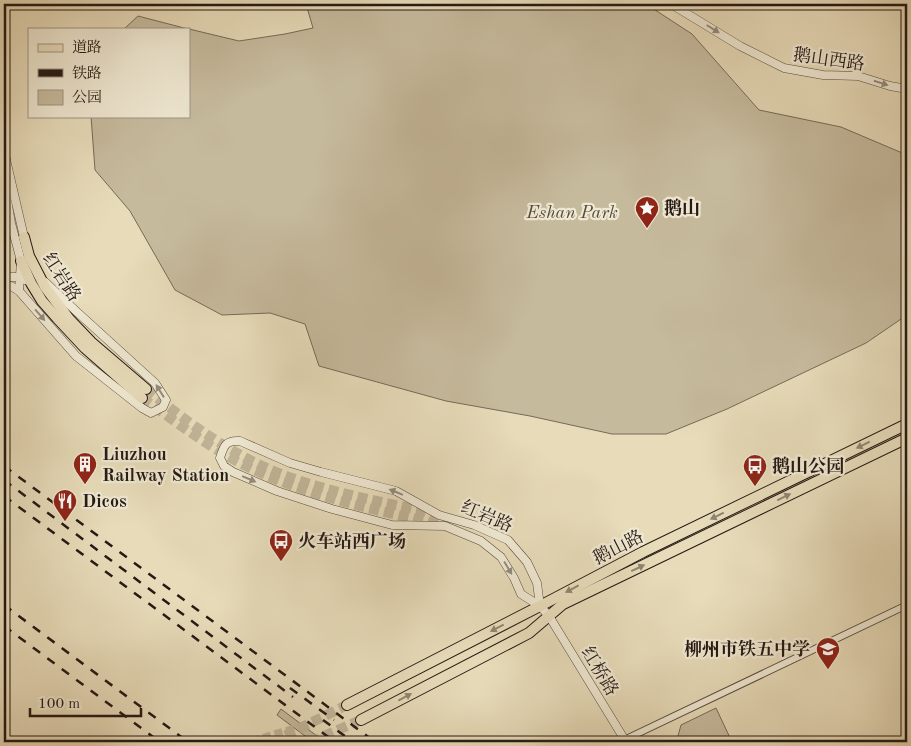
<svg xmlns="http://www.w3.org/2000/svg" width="911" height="746" viewBox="0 0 911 746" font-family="'Old Standard TT','Noto Serif SC',serif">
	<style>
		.green { fill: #c6ba9d; stroke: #766a58 }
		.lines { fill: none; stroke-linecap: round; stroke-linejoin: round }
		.tertiary-tunnel { stroke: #c0b498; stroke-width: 8; stroke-dasharray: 8 4; stroke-linecap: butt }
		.primary-tunnel { stroke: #c0b498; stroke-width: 10; stroke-dasharray: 10 5; stroke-linecap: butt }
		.minor-casing { stroke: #564a3d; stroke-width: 8 }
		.tertiary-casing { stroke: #564a3d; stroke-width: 9 }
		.primary-casing { stroke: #251914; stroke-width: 12 }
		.minor { stroke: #efe8d2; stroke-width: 6 }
		.tertiary { stroke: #efe8d2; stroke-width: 8 }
		.primary { stroke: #e7dbb9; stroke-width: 10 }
		.rail { stroke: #251914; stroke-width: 2.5; stroke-dasharray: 9 9; stroke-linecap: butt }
		.oneway { fill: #948b7c }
		.oneway2 { fill: #90846f }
		.labels { text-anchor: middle; stroke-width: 4.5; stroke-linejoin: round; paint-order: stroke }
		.street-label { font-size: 18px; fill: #251914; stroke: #efe8d2 }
		.poi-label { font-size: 18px; font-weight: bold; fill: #251914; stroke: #efe8d2; text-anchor: start }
		.park-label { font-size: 18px; font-style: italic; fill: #55493d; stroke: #efe8d2 }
	</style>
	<rect width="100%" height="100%" fill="#e7dbb9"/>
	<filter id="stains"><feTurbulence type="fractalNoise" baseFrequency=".004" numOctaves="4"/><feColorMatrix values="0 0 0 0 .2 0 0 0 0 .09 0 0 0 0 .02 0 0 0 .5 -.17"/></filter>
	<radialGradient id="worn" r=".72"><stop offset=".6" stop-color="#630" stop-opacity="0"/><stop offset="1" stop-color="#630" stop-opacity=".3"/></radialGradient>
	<g class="green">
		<polygon points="306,4 646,4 692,34 759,110 841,127 907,155 907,315 866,343 727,409 666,434 612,434 530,416 446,401 319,366 305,324 270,313 222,315 175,290 130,211 95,170 91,116 189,116 189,29 239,41 285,34 313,28"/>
		<polygon points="138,16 188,29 124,29"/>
		<polygon points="716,708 732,742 679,742 678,736 681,725"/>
		<polygon points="281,709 325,742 313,742 277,715"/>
	</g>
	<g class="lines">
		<g class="tertiary-tunnel">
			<polyline points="252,742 259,739 307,725"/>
			<polyline points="313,742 319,739"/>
		</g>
		<g class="primary-tunnel">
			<path d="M 146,389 C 187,422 232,455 281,474 C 331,493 384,502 436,514"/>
			<path d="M 142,398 C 175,421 208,447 244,465 C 306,496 375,510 442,525"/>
			<polyline points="272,742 347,705"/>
			<polyline points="310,742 361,720"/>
		</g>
		<g class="minor-casing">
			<polyline id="minor" points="624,740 907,605"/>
		</g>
		<g class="tertiary-casing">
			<g id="tertiary">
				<polyline points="671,4 740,46 784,68 823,75 858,76 890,86 907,89"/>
				<polyline points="4,151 24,237"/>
				<polyline points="4,182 11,223 21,261 19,291"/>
				<polyline points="5,277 18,277 25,280"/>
				<polyline points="4,288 11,286 19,291 76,356 142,408 151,413 163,407 166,400 155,383 77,312 45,282"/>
				<path d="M 540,606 L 537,583 L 527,562 L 508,540 L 474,525 L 439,515 L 396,491 L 321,472 L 290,463 L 240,441 C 226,440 224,445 220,458 L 224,466 L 233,472 L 277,491 L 332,509 L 392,525 L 445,526 L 481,541 L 501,557 L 514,578 L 521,594 L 540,606 L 549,616 L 626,742"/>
			</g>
		</g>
		<g class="primary-casing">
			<g id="primary">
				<polyline points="24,237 29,256 45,287 69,319 91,342 146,389"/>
				<polyline points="21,261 31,283 42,301 57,318 85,348 142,398"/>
				<polyline points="347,705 540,606 643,552 907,424"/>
				<polyline points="361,720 529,633 563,604 907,438"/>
			</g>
		</g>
		<use href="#minor" class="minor"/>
		<use href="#tertiary" class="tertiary"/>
		<use href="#primary" class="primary"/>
		<g class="rail">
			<polyline points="4,466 375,742"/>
			<polyline points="4,480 293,697"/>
			<polyline points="4,496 335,742"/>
			<polyline points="4,605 188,742"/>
			<polyline points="4,626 160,742"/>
			<polyline points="290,688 334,720"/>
			<polyline points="323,720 353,742"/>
		</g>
	</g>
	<defs><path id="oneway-solid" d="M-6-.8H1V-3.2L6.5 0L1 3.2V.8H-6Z" transform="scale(1.25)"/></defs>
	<g class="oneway">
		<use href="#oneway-solid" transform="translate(713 29) rotate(32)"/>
		<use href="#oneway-solid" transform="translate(881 83) rotate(18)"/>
		<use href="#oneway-solid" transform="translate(40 315) rotate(49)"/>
		<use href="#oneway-solid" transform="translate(160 391) rotate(-122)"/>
		<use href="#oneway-solid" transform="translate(249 479) rotate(23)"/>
		<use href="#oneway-solid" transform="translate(396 492) rotate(-158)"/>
		<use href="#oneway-solid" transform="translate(508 568) rotate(59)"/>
	</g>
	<g class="oneway2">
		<use href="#oneway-solid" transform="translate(863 445) rotate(154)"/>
		<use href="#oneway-solid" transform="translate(784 497) rotate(-26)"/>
		<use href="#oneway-solid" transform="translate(717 516) rotate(154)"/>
		<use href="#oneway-solid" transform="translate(638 568) rotate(-25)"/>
		<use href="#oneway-solid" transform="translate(572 589) rotate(152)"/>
		<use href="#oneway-solid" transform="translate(497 628) rotate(153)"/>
		<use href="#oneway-solid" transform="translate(405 697) rotate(-28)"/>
	</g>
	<defs>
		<g id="sight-pin" transform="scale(1.25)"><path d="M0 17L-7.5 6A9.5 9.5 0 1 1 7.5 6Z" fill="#8f2418" stroke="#efe8d2"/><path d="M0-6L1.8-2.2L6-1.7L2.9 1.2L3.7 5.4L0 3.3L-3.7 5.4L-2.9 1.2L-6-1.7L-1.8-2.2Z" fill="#fff"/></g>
		<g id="building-pin" transform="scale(1.25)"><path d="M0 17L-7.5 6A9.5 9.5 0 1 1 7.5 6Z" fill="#8f2418" stroke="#efe8d2"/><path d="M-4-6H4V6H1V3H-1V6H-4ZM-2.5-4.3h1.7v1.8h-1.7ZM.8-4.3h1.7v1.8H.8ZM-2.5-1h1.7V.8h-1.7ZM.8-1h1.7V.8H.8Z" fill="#fff"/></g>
		<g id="bus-pin" transform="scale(1.25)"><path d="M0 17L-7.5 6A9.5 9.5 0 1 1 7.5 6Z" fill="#8f2418" stroke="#efe8d2"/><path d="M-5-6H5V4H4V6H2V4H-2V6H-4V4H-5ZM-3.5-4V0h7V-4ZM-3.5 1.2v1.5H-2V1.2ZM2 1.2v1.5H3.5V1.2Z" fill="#fff"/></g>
		<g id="restaurant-pin" transform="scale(1.25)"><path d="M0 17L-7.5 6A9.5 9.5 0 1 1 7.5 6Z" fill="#8f2418" stroke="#efe8d2"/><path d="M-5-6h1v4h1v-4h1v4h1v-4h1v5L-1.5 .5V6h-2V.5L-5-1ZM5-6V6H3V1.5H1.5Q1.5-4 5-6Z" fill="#fff"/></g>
		<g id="school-pin" transform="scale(1.25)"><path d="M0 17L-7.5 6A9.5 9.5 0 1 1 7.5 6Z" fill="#8f2418" stroke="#efe8d2"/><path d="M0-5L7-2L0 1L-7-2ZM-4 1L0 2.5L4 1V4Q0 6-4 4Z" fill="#fff"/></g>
	</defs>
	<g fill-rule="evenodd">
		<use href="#sight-pin" x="647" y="208"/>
		<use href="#building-pin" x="85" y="464"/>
		<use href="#bus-pin" x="755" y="466"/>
		<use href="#restaurant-pin" x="65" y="501"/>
		<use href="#bus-pin" x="281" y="541"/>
		<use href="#school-pin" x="828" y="649"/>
	</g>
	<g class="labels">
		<g class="street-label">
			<text transform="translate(829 59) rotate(8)" y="6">鹅山西路</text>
			<text transform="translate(62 277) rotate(57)" y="6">红岩路</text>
			<text transform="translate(487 516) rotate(23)" y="6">红岩路</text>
			<text transform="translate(618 547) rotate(-27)" y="6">鹅山路</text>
			<text transform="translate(600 671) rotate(59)" y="6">红桥路</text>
		</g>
		<g class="poi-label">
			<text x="664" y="214">鹅山</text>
			<text x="102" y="460">Liuzhou<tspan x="102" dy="21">Railway Station</tspan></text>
			<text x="772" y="472">鹅山公园</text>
			<text x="82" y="507">Dicos</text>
			<text x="298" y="547">火车站西广场</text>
			<text x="810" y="655" text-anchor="end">柳州市铁五中学</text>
		</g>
		<g class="park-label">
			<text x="572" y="218">Eshan Park</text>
		</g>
	</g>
	<rect width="911" height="746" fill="none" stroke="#e7dbb9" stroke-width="20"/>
	<rect x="5" y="5" width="901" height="736" fill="none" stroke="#251914" stroke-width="2.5"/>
	<rect x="10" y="10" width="891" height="726" fill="none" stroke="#251914"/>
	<rect x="28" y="28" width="162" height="90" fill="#efe8d2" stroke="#9e9586"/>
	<rect x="38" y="44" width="25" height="8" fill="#e7dbb9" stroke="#9e9586"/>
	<text x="72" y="52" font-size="15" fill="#251914">道路</text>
	<rect x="38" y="69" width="25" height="8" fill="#251914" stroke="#9e9586"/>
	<text x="72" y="78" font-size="15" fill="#251914">铁路</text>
	<rect x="38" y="90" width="25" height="15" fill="#c6ba9d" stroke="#9e9586"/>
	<text x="72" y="102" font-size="15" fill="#251914">公园</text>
	<path d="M30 708v8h111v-8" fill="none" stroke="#251914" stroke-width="2.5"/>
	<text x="38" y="708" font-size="15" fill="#251914" stroke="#efe8d2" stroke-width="4" paint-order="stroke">100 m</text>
	<rect width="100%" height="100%" filter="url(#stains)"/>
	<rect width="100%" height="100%" fill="url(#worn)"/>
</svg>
